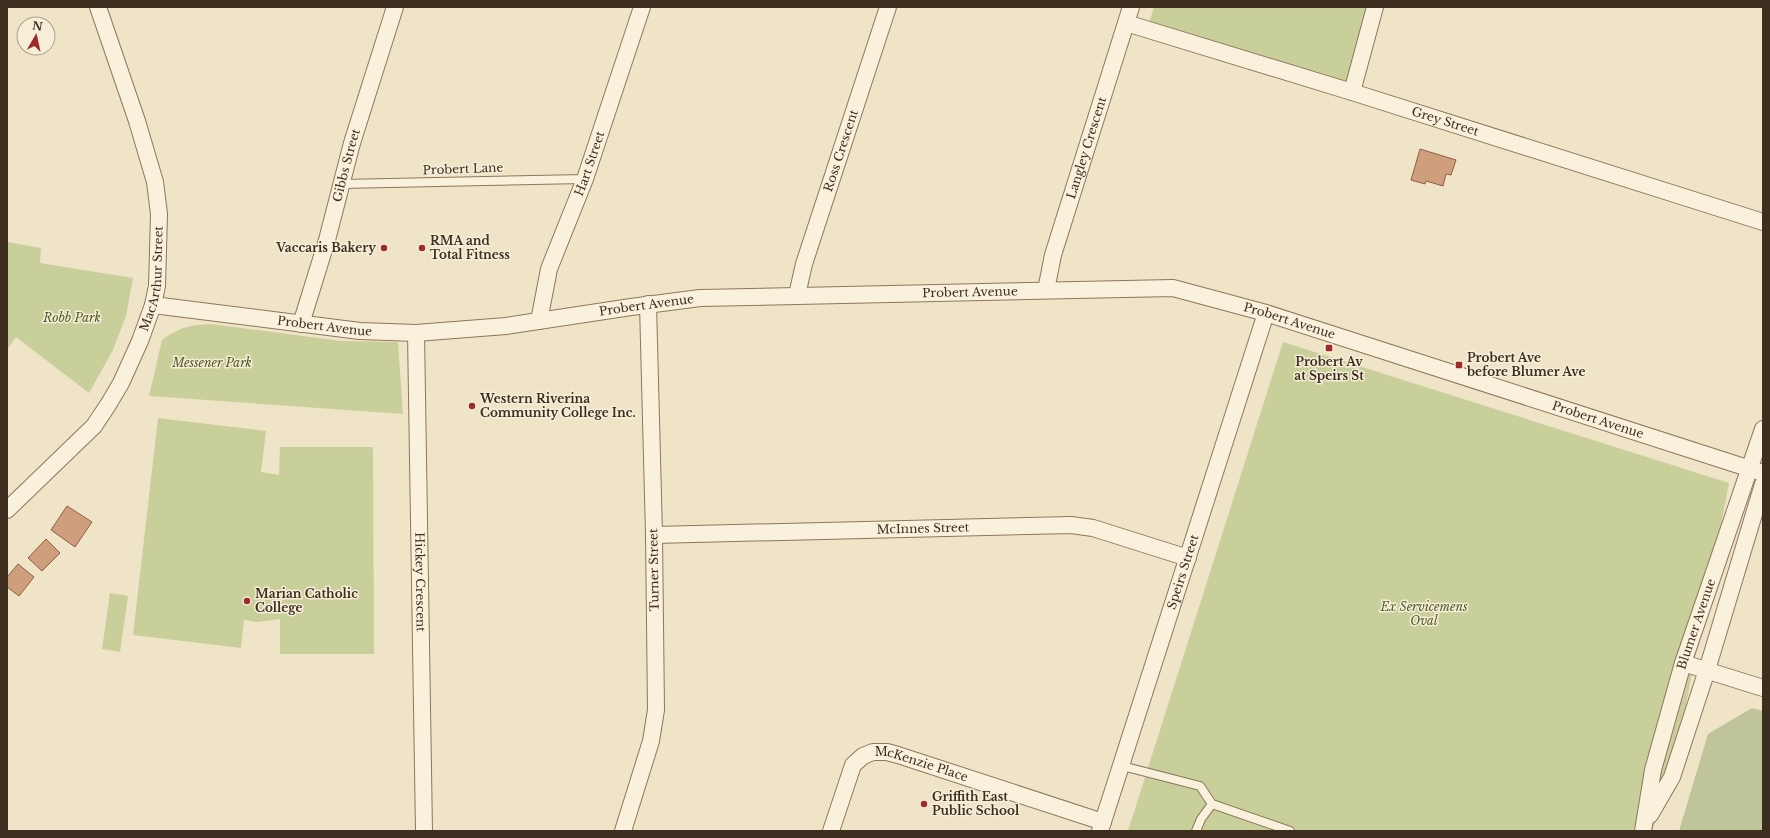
<svg xmlns="http://www.w3.org/2000/svg" width="1770" height="838" viewBox="0 0 1770 838" font-family="'Libre Baskerville',serif">
	<style>
		.green { fill: #c9cf9b }
		.cemetery { fill: #bfc49a }
		.building { fill: #cf9f7d; stroke: #8d5f41 }
		.lines { fill: none; stroke-linecap: round; stroke-linejoin: round }
		.service-casing { stroke: #8d765c; stroke-width: 10 }
		.minor-casing { stroke: #8d765c; stroke-width: 18 }
		.service { stroke: #faf1dc; stroke-width: 8 }
		.minor { stroke: #faf1dc; stroke-width: 16 }
		.poi-dot { fill: #9e2a2b; stroke: #f7eed8; stroke-width: 1.5 }
		.labels { text-anchor: middle; stroke-width: 3; stroke-linejoin: round; paint-order: stroke }
		.street-label { font-size: 12px; fill: #3d2e20; stroke: #f7eed8 }
		.poi-label { font-size: 12px; font-weight: bold; fill: #3d2e20; stroke: #f7eed8; text-anchor: start }
		.park-label { font-size: 12px; font-style: italic; fill: #4d5a26; stroke: #f7eed8 }
	</style>
	<rect width="100%" height="100%" fill="#f0e4c8"/>
	<g class="green">
		<polygon points="1154,7 1384,7 1357,94 1148,26"/>
		<polygon points="7,242 41,248 40,263 133,278 126,316 113,350 89,393 16,337 7,350"/>
		<path d="M 211,324 L 341,341 L 398,342 L 403,414 L 149,396 L 162,340 C 180,327 190,325 211,324 Z"/>
		<polygon points="1283,342 1729,483 1672,777 1652,831 1128,831"/>
		<polygon points="158,418 266,431 261,472 279,475 280,447 373,447 374,654 280,654 280,619 258,622 244,620 241,648 133,635"/>
		<polygon points="110,593 128,596 120,652 102,649"/>
	</g>
	<polygon class="cemetery" points="1752,708 1763,711 1763,831 1679,831 1708,734"/>
	<g class="building">
		<polygon points="1420,149 1456,160 1451,175 1446,174 1443,186 1426,181 1425,184 1411,180"/>
		<polygon points="67,506 92,522 75,547 51,530"/>
		<polygon points="46,539 60,553 42,571 28,558"/>
		<polygon points="18,564 34,577 19,596 7,587 7,577"/>
	</g>
	<g class="lines">
		<g class="service-casing">
			<g id="service">
				<polyline points="341,184 585,179"/>
				<polyline points="1122,766 1200,786 1212,804 1290,831"/>
				<polyline points="1196,831 1201,819 1212,804"/>
			</g>
		</g>
		<g class="minor-casing">
			<g id="minor">
				<path id="s1" d="M 1126,23 L 1352,92 L 1763,222"/>
				<polyline points="1352,92 1375,7"/>
				<path id="s2" d="M 1046,290 L 1053,255 L 1131,7"/>
				<path id="s3" d="M 797,295 L 804,264 L 888,7"/>
				<path id="s4" d="M 153,305 L 360,331 L 416,333 L 506,326 L 631,307 L 700,298 L 1173,288 L 1266,313 L 1763,473"/>
				<path id="s5" d="M 539,321 L 549,269 L 585,179 L 642,7"/>
				<path id="s6" d="M 301,324 L 327,240 L 352,143 L 395,7"/>
				<path id="s7" d="M 416,333 L 424,831"/>
				<path id="s8" d="M 7,510 L 94,426 L 108,405 L 121,383 L 140,341 L 153,305 L 157,286 L 159,214 L 155,182 L 137,121 L 98,7"/>
				<path id="s9" d="M 654,535 L 1071,525 L 1093,528 L 1188,558"/>
				<polyline points="1683,663 1763,688"/>
				<polyline points="1650,815 1672,777 1707,670 1763,484"/>
				<polyline points="623,831 651,741 656,710 654,535 648,304"/>
				<path id="s10" d="M 831,831 L 853,765 L 863,756 L 873,752 L 887,752 L 898,755 L 1103,822"/>
				<path id="s11" d="M 1100,831 L 1266,313"/>
				<path id="s12" d="M 1643,831 L 1653,770 L 1683,663 L 1763,429"/>
			</g>
		</g>
		<use href="#service" class="service"/>
		<use href="#minor" class="minor"/>
	</g>
	<g class="poi-dot">
		<circle cx="384" cy="248" r="4"/>
		<circle cx="422" cy="248" r="4"/>
		<rect x="1325" y="344" width="8" height="8" rx="2"/>
		<rect x="1455" y="361" width="8" height="8" rx="2"/>
		<circle cx="472" cy="406" r="4"/>
		<circle cx="247" cy="601" r="4"/>
		<circle cx="924" cy="804" r="4"/>
	</g>
	<g class="labels">
		<g class="street-label">
			<text dy="4" stroke="none"><textPath href="#s1" startOffset="334">Grey Street</textPath></text>
			<text dy="4" stroke="none"><textPath href="#s2" startOffset="148">Langley Crescent</textPath></text>
			<text dy="4" stroke="none"><textPath href="#s3" startOffset="151">Ross Crescent</textPath></text>
			<text dy="4" stroke="none"><textPath href="#s5" startOffset="166">Hart Street</textPath></text>
			<text dy="4" stroke="none"><textPath href="#s6" startOffset="165">Gibbs Street</textPath></text>
			<text transform="translate(463 169) rotate(-2)" y="4">Probert Lane</text>
			<text dy="4" stroke="none"><textPath href="#s8" startOffset="282">MacArthur Street</textPath></text>
			<text dy="4" stroke="none"><textPath href="#s4" startOffset="821">Probert Avenue</textPath></text>
			<text dy="4" stroke="none"><textPath href="#s4" startOffset="497">Probert Avenue</textPath></text>
			<text dy="4" stroke="none"><textPath href="#s4" startOffset="1145">Probert Avenue</textPath></text>
			<text dy="4" stroke="none"><textPath href="#s4" startOffset="173">Probert Avenue</textPath></text>
			<text dy="4" stroke="none"><textPath href="#s4" startOffset="1469">Probert Avenue</textPath></text>
			<text dy="4" stroke="none"><textPath href="#s9" startOffset="269">McInnes Street</textPath></text>
			<text transform="translate(654 570) rotate(-91)" y="4">Turner Street</text>
			<text dy="4" stroke="none"><textPath href="#s11" startOffset="272">Speirs Street</textPath></text>
			<text dy="4" stroke="none"><textPath href="#s7" startOffset="249">Hickey Crescent</textPath></text>
			<text dy="4" stroke="none"><textPath href="#s12" startOffset="214">Blumer Avenue</textPath></text>
			<text dy="4" stroke="none"><textPath href="#s10" startOffset="144">McKenzie Place</textPath></text>
		</g>
		<g class="poi-label">
			<text x="430" y="245">RMA and<tspan x="430" dy="14">Total Fitness</tspan></text>
			<text x="376" y="252" text-anchor="end">Vaccaris Bakery</text>
			<text x="1467" y="362">Probert Ave<tspan x="1467" dy="14">before Blumer Ave</tspan></text>
			<text x="1329" y="366" text-anchor="middle">Probert Av<tspan x="1329" dy="14">at Speirs St</tspan></text>
			<text x="480" y="403">Western Riverina<tspan x="480" dy="14">Community College Inc.</tspan></text>
			<text x="255" y="598">Marian Catholic<tspan x="255" dy="14">College</tspan></text>
			<text x="932" y="801">Griffith East<tspan x="932" dy="14">Public School</tspan></text>
		</g>
		<g class="park-label">
			<text x="72" y="322">Robb Park</text>
			<text x="212" y="367">Messener Park</text>
			<text x="1424" y="611">Ex Servicemens<tspan x="1424" dy="14">Oval</tspan></text>
		</g>
	</g>
	<rect width="1770" height="838" fill="none" stroke="#3d2e20" stroke-width="16"/>
	<g transform="translate(36 36) rotate(9)"><circle r="19" fill="#f7eed8" stroke="#ada18e"/>
	<path d="M0-3L7 15L0 10L-7 15Z" fill="#9e2a2b"/>
	<text y="-6" font-size="11" font-weight="bold" text-anchor="middle" fill="#3d2e20">N</text>
	</g>
</svg>
